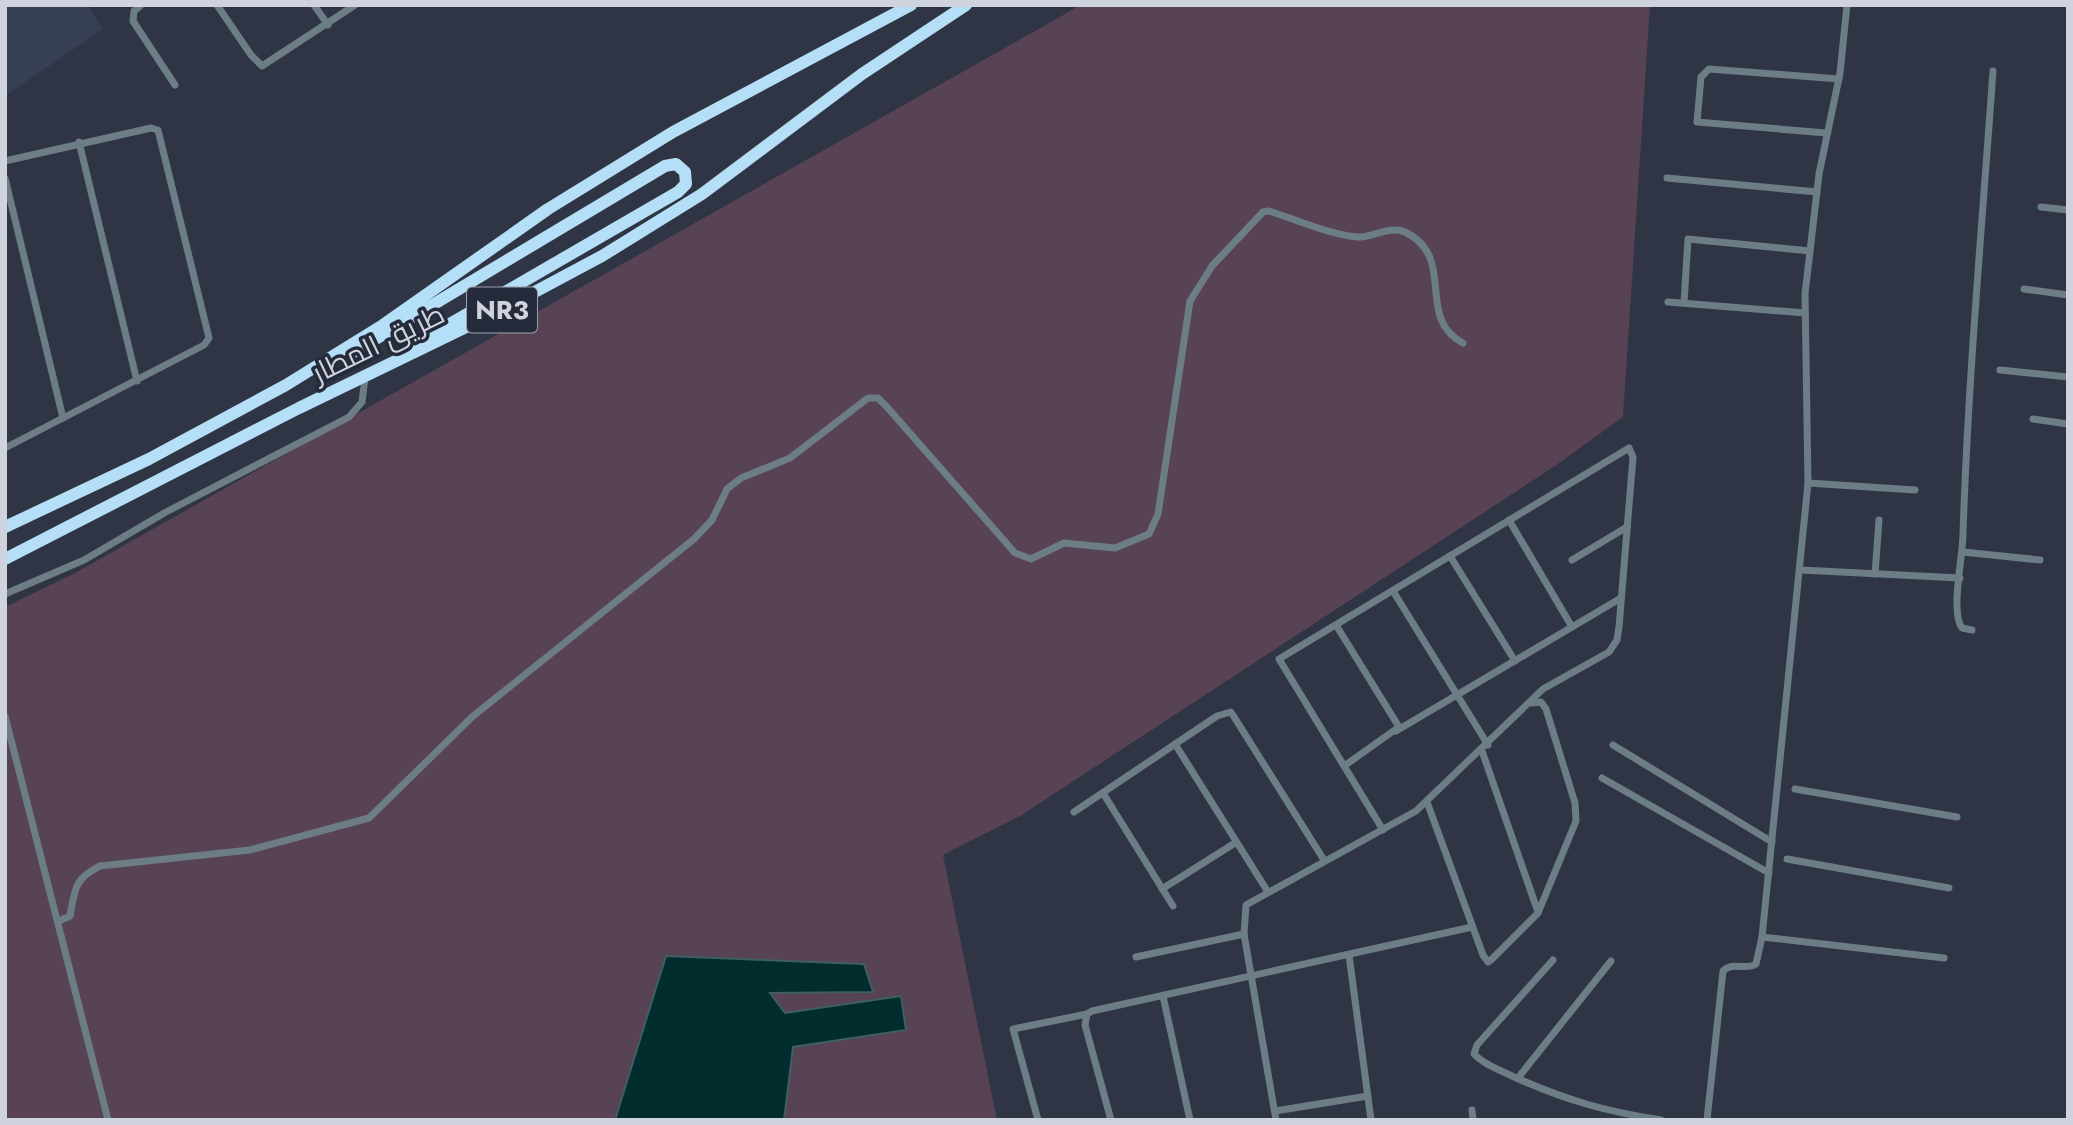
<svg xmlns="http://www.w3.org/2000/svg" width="2073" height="1125" viewBox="0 0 2073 1125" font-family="Jost,Cairo,sans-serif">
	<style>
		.built { fill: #363f54 }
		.green { fill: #574353 }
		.water { fill: #022d2f; stroke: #405f63; stroke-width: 2 }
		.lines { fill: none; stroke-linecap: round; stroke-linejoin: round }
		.street { stroke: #6c7d86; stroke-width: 7 }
		.highway { stroke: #b4dff7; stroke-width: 12 }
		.labels { text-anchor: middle; stroke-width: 7; stroke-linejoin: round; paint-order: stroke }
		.shield { fill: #252b3a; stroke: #9ca1ac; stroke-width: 2 }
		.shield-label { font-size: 26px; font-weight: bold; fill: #cfd3dd }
		.street-label { font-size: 28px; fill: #cfd3dd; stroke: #252b3a }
	</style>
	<rect width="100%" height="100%" fill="#2f3544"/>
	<polygon class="built" points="5,5 88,5 103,29 5,96"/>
	<polygon class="green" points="1081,5 1650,5 1623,417 1555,466 1020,816 943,855 997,1120 5,1120 5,607 75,573"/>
	<polygon class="water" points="666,956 864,964 873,992 770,993 785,1013 901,996 906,1030 793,1047 784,1120 615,1120"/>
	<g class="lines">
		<g class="street">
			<polyline points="141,5 134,11 133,21 175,85"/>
			<polyline points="217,5 251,55 262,66 355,5"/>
			<polyline points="314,5 328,25"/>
			<polyline points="1826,133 1697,122 1701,77 1709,69 1839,79"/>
			<polyline points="79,142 137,381"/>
			<polyline points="5,161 151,128 158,130 209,338 204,345 5,448"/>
			<polyline points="5,178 63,418"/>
			<polyline points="1667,178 1817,192"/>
			<polyline points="2041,207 2068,210"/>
			<polyline points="2024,289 2068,295"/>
			<polyline points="1668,302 1805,313"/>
			<polyline points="1684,303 1688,239 1810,251"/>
			<polyline points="2000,370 2068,377"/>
			<polyline points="2033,419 2068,424"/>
			<polyline points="1808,483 1915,490"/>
			<polyline points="1509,520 1572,627"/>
			<polyline points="1963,552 2040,560"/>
			<polyline points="1450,556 1515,661"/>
			<polyline points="1572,560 1627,527"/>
			<polyline points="1801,570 1960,578"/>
			<polyline points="1875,574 1879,520"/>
			<polyline points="1393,591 1488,745"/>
			<polyline points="5,594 84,560 166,512 349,417 362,402 365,378"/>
			<polyline points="1336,625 1399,727 1344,766"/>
			<path d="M 1972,630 L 1962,628 C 1950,612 1963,557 1963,534 C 1968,380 1982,226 1993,71"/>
			<polyline points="5,716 108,1120"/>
			<polyline points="1396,731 1621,598"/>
			<polyline points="1175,744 1268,892"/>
			<polyline points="1613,745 1772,842"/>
			<polyline points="1482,751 1538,912"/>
			<polyline points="1602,778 1769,873"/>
			<polyline points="1795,789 1957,817"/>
			<polyline points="1103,793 1173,906"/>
			<polyline points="1427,802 1483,955 1488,962 1491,960 1538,913 1576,821 1575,803 1546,709 1541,702 1532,703"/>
			<polyline points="1074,812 1217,716 1231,712 1324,860"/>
			<polyline points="1787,859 1949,888"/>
			<polyline points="1162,889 1235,843"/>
			<path d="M 59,921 L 70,916 C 75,889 74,879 100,866 L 250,850 L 369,818 L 472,717 L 694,539 L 712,520 L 727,489 L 741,478 L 790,458 L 868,398 L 878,398 L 887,407 L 1015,553 L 1031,559 L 1064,543 L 1115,548 L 1149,534 L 1158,514 L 1190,301 L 1212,266 L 1263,212 L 1269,211 C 1295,219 1331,235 1357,237 C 1372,238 1390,225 1405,232 C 1458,258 1414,317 1463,343"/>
			<polyline points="1762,937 1944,958"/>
			<polyline points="1349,955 1371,1120"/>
			<polyline points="1136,957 1244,934"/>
			<path d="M 1553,960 L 1477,1045 L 1474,1054 C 1484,1065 1503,1071 1516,1078 C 1569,1101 1604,1111 1661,1120"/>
			<polyline points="1163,996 1190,1120"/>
			<polyline points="1518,1078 1611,961"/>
			<polyline points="1472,1110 1473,1120"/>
			<polyline points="1275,1111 1368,1096"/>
			<polyline points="1038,1120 1013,1029 1087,1014"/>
			<polyline points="1111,1120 1085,1025 1087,1014 1092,1011 1472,927"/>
			<polyline points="1276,1120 1244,934 1246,905 1416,811 1543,689 1609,652 1617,640 1619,627 1633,457 1629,448 1279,659 1383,830"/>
			<path d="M 1707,1120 L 1723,971 C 1733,961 1746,971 1756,964 L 1762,937 L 1808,483 L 1805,294 L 1819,174 L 1840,73 L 1847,5"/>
		</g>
		<g class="highway">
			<polyline points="352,353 665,166 676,164 685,172 686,184 678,192 417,343"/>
			<polyline points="5,527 149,459 286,385 383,325 548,209 673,132 911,5"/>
			<polyline points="5,559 299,408 499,311 602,256 702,194 862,74 966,5"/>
		</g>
	</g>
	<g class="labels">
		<rect class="shield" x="467" y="287.5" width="70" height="45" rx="5"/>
		<g class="shield-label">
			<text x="502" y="319">NR3</text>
		</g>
		<g class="street-label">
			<text transform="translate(378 343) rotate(-26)" y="10">طريق المطار</text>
		</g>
	</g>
	<rect width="2073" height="1125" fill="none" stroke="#cfd3dd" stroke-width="14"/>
</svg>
